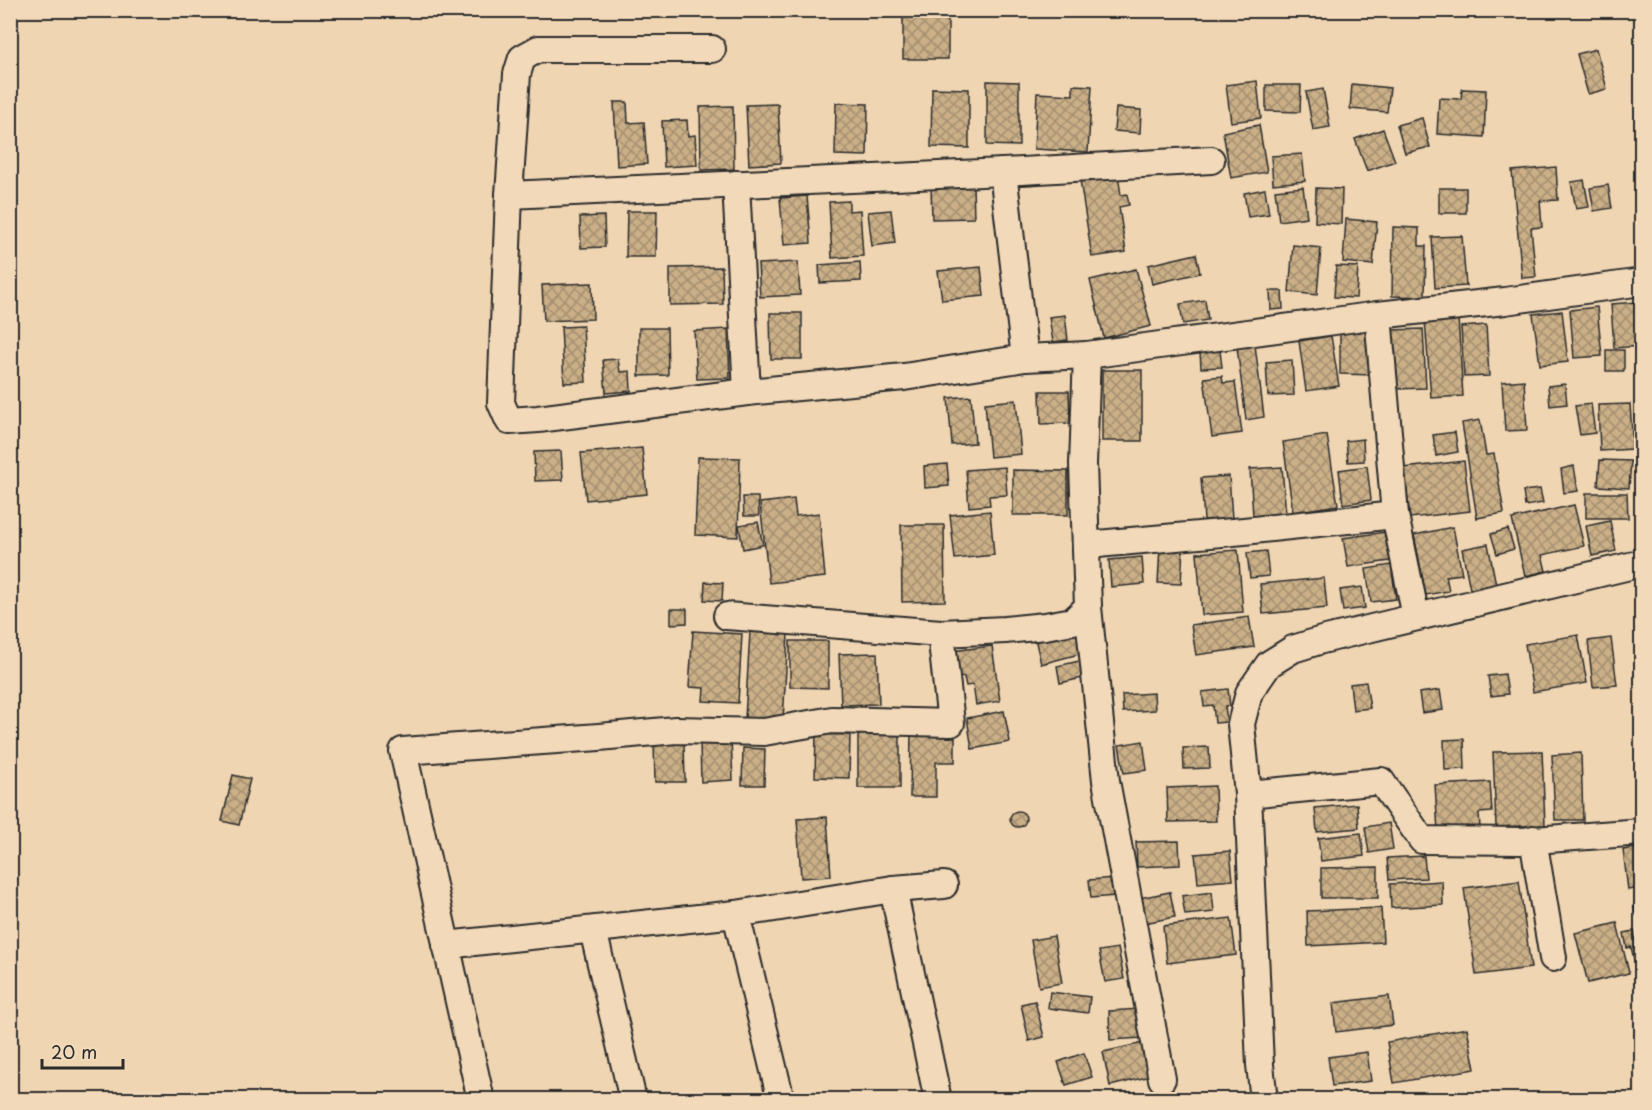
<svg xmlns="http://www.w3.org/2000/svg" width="1652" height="1110" viewBox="0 0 1652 1110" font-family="'Playpen Sans',sans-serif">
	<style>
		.building { fill: url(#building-cross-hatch); stroke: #2b2b2b; stroke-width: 1.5 }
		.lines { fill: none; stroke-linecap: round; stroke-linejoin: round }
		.street-casing { stroke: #2b2b2b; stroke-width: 30 }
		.street { stroke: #f2d9b9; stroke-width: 26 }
	</style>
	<defs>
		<pattern id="building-cross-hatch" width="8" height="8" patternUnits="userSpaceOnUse" patternTransform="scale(1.5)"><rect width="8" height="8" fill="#caaf87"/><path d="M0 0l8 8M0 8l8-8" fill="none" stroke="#a48f6f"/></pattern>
	</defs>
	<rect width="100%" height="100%" fill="#efd5b2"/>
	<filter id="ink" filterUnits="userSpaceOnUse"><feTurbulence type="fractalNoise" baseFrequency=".0167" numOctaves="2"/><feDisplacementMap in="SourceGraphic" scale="12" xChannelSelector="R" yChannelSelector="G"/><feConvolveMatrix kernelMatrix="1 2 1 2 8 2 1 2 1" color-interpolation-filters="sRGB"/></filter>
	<g filter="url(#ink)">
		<g class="building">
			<rect x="903" y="10" width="45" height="49"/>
			<polygon points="1596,49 1607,89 1588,94 1577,54"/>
			<polygon points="987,81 1019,82 1019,146 987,145"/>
			<polygon points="1257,81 1261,118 1231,122 1226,85"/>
			<polygon points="1352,84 1390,88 1387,112 1350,109"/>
			<polygon points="1073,85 1092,86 1088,152 1034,149 1037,93 1073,95"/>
			<polygon points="1266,85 1301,85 1300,112 1266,111"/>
			<polygon points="932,88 969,89 969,148 931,147"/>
			<polygon points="1323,89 1330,127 1313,130 1306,92"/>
			<polygon points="1462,89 1486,90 1484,137 1437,134 1439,98 1461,99"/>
			<polygon points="614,102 627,102 628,123 644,122 647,164 617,166"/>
			<polygon points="836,103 868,104 867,156 835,155"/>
			<polygon points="778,104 781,163 749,165 746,105"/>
			<polygon points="733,106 734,169 701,170 700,107"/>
			<polygon points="1116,108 1141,110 1140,133 1114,131"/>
			<polygon points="1422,118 1430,147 1405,153 1397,125"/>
			<polygon points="687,120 688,136 695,135 697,165 664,167 662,121"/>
			<polygon points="1259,125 1267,172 1231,178 1223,132"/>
			<polygon points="1383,129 1395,161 1367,171 1355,139"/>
			<polygon points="1302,154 1305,181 1273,184 1271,156"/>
			<polygon points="1556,167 1558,200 1540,201 1542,227 1531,228 1536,277 1522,278 1512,171"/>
			<polygon points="1118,175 1121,195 1127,194 1129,205 1119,207 1126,252 1092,257 1080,180"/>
			<polygon points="1584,180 1589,207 1576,209 1571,182"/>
			<polygon points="1608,185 1612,208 1594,211 1590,188"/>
			<polygon points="931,186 973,186 974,218 932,219"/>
			<polygon points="1303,187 1307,217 1279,221 1275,190"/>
			<polygon points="1316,188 1342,189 1341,224 1315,222"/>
			<rect x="1439" y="188" width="27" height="25"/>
			<polygon points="1265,189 1269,214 1248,217 1244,193"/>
			<polygon points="807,196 811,243 784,245 780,198"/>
			<polygon points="849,201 849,211 860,210 863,256 832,258 829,202"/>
			<polygon points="891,210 895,243 872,246 868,212"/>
			<polygon points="627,211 657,211 656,257 626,257"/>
			<polygon points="604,216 605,247 581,248 580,217"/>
			<polygon points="1346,219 1377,222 1373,265 1343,262"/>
			<polygon points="1393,227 1419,228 1419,246 1426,246 1425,297 1392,296"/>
			<polygon points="1462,236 1466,286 1435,288 1432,237"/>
			<polygon points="1293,245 1321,248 1317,295 1289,292"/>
			<polygon points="1196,254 1200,273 1152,284 1148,265"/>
			<polygon points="798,262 800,295 760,297 758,264"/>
			<polygon points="860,262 861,281 820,283 819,265"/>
			<polygon points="1336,266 1358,267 1356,298 1334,297"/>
			<polygon points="722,267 723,304 670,305 670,268"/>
			<polygon points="981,267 984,296 942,300 938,271"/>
			<polygon points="1136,269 1151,326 1104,338 1090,280"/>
			<polygon points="592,283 593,319 544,321 542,285"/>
			<polygon points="1270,291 1282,291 1283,309 1271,310"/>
			<polygon points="1205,300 1208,320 1183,324 1180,304"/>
			<polygon points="1638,302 1641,346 1614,348 1611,304"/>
			<polygon points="1597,307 1602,356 1574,358 1570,310"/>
			<polygon points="1562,311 1568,362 1540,365 1533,314"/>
			<polygon points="770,313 802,313 802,359 771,359"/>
			<polygon points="1065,315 1068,340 1053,342 1049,317"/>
			<polygon points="1458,318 1463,396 1431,398 1425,320"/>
			<polygon points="1486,325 1489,376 1464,377 1461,327"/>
			<polygon points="583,326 586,382 564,383 561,327"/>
			<polygon points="639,328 667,328 668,375 639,376"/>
			<polygon points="728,329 730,378 697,379 694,331"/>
			<polygon points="1423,329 1426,388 1395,389 1392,330"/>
			<polygon points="1340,332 1374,332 1374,375 1340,374"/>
			<polygon points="1331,336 1339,386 1306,391 1299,341"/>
			<polygon points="1255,345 1264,417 1246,420 1237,347"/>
			<rect x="1606" y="350" width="18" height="21"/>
			<polygon points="1220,351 1222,367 1201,368 1200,352"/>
			<polygon points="618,359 620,372 630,371 631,391 606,393 603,360"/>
			<polygon points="1292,360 1294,395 1268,396 1266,362"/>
			<rect x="1102" y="370" width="40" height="71"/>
			<polygon points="1222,376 1223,383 1235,382 1242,433 1212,437 1204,378"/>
			<polygon points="1524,380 1527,430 1505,431 1502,382"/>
			<polygon points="1565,384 1567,404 1550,406 1548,386"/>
			<polygon points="1040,391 1069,391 1070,423 1041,424"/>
			<polygon points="971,396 975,443 952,445 948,398"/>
			<polygon points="1016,400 1021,454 990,457 985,403"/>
			<polygon points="1591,404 1595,433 1580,435 1575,406"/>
			<polygon points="1630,404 1633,449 1600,451 1598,405"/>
			<polygon points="1480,420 1486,455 1494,454 1504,513 1477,518 1462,423"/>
			<polygon points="1455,432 1458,452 1436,456 1433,435"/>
			<polygon points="1327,435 1338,505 1293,512 1283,442"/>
			<polygon points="1363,439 1364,461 1348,462 1346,441"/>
			<polygon points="642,448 647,494 586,500 581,453"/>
			<polygon points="561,451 563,480 535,481 534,452"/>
			<polygon points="698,457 740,458 738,537 695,535"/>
			<polygon points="1600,460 1631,461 1629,488 1598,486"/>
			<polygon points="1464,461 1470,511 1410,518 1404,468"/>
			<polygon points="947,464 949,486 925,488 924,466"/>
			<polygon points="1367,466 1371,500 1343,504 1339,470"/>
			<polygon points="1574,466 1578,491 1564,493 1561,469"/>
			<polygon points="1005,467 1007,495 989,496 990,505 969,507 966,470"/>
			<polygon points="1282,467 1286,515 1253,516 1250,469"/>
			<polygon points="1013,470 1068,471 1068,515 1013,515"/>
			<polygon points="1229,476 1232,519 1204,520 1201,478"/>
			<polygon points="1540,489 1543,503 1525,506 1523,491"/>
			<polygon points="1586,493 1627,493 1628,518 1586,518"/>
			<polygon points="743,497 758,497 759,516 744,516"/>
			<polygon points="794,499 796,516 819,513 825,577 769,583 760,503"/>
			<polygon points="1574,505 1584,546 1542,555 1546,571 1525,576 1512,519"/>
			<polygon points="990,511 994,555 955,559 950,515"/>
			<polygon points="1610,521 1616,551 1592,556 1586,526"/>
			<polygon points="758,522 763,545 743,549 739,525"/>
			<polygon points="901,525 944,525 945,601 902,602"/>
			<polygon points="1453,527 1462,574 1446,576 1449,591 1426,595 1414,535"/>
			<polygon points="1508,529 1514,549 1497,554 1491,534"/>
			<polygon points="1386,532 1390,561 1348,567 1343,538"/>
			<polygon points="1488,544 1496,585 1470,589 1462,549"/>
			<polygon points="1160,546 1183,547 1181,584 1158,583"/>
			<polygon points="1238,550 1243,612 1202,615 1197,553"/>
			<polygon points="1266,551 1269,576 1250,578 1247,553"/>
			<polygon points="1142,557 1144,584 1111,587 1109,560"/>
			<polygon points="1391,565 1396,599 1371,602 1366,569"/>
			<polygon points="1324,578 1327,608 1263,614 1260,584"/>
			<polygon points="705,582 723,583 722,601 704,600"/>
			<polygon points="1362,587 1365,608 1343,611 1340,590"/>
			<polygon points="671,609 687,609 687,623 671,624"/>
			<polygon points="1249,617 1254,647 1196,655 1191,625"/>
			<polygon points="1077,629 1083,653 1041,664 1035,638"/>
			<polygon points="693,631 742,634 738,703 703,701 704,688 689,687"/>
			<polygon points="750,632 788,634 783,721 745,719"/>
			<polygon points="1578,635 1587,683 1533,692 1525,644"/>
			<polygon points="1611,638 1617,685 1593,687 1588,641"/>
			<polygon points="790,641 828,641 828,688 790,687"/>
			<polygon points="992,646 1000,701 976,705 973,685 966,686 964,677 955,678 952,651"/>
			<polygon points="877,653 879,704 841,705 839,654"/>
			<polygon points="1084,660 1087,677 1060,683 1057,666"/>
			<polygon points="1505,674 1508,694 1491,696 1488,676"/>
			<polygon points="1366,682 1370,708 1353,710 1350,684"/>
			<polygon points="1228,689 1230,706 1225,706 1227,722 1215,723 1213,705 1204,706 1202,692"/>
			<polygon points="1440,690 1443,710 1422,713 1419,693"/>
			<polygon points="1154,693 1155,710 1123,712 1122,695"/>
			<polygon points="1004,711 1010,742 972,749 967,718"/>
			<polygon points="911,732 955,732 955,762 936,762 936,797 910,797"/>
			<rect x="858" y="733" width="42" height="55"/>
			<polygon points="816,734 850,735 849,778 815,777"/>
			<polygon points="1464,739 1465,769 1445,770 1444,740"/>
			<polygon points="731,740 733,780 701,782 700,742"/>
			<polygon points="1143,741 1147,770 1124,773 1119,745"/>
			<polygon points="654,742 684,742 685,782 655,782"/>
			<polygon points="1209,747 1210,768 1184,769 1183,748"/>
			<polygon points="743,748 765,749 764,785 742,785"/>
			<polygon points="1542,751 1545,825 1496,827 1493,752"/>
			<polygon points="1581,753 1583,820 1555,820 1552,755"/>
			<polygon points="233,775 250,779 239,825 222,821"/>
			<polygon points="1490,782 1492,812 1479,813 1480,828 1438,831 1435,785"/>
			<polygon points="1215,786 1216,821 1168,822 1167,788"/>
			<polygon points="1357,804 1359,828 1317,832 1315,808"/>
			<circle cx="1018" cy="819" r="8"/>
			<polygon points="827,817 831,876 801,878 797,819"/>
			<polygon points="1389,823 1393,849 1369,853 1365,827"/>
			<polygon points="1361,833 1364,856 1321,861 1318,838"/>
			<polygon points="1179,841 1180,865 1137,867 1136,842"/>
			<polygon points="1642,847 1642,888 1628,890 1623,850"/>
			<polygon points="1230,851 1233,880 1198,883 1195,854"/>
			<polygon points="1424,856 1426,878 1389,880 1387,858"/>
			<polygon points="1378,867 1378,898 1321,898 1321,868"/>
			<polygon points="1114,878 1116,896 1091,898 1089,880"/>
			<polygon points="1442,881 1443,905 1391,908 1390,884"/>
			<polygon points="1519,881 1531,968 1476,975 1464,888"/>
			<polygon points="1170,892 1175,917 1144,923 1139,898"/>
			<polygon points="1212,892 1214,912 1185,915 1182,896"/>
			<polygon points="1641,896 1642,896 1642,919 1636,915 1634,907 1635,902"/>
			<polygon points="1381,908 1383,942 1308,946 1307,911"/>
			<polygon points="1231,918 1236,955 1167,963 1163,926"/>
			<polygon points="1617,923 1629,973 1588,983 1575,933"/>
			<polygon points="1634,931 1637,947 1642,946 1642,970 1637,971 1631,947 1627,948 1624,933"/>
			<polygon points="1054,936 1062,983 1039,987 1031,940"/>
			<polygon points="1118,948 1124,979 1105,982 1099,951"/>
			<polygon points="1050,992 1090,997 1088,1013 1048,1008"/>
			<polygon points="1389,996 1393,1025 1336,1032 1333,1003"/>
			<polygon points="1035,1001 1044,1037 1029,1041 1021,1004"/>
			<polygon points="1140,1009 1142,1038 1110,1040 1109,1011"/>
			<polygon points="1467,1028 1475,1069 1394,1083 1387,1042"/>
			<polygon points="1143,1043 1151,1076 1110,1086 1103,1052"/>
			<polygon points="1367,1052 1371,1081 1332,1086 1328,1057"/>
			<polygon points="1084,1053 1092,1077 1066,1085 1058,1062"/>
		</g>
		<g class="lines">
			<g class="street-casing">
				<g id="street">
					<polyline points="712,49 538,49 522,58 517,74 509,195 501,403 509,421 538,419 747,392 904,377 1025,358 1087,355 1378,315 1505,301 1642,282"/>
					<polyline points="1003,172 1025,358"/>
					<polyline points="736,184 747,392"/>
					<polyline points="509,195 1003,172 1211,160"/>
					<polyline points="1378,315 1395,515 1416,617"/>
					<polyline points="1086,545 1244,531 1395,515"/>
					<polyline points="1088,607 1106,781 1162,1079"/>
					<polyline points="727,616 941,633 1005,630 1045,626 1073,621 1088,607 1083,464 1087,355"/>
					<polyline points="1248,794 1381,781 1422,840 1521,841 1642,832"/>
					<polyline points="1533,839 1553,958"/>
					<polyline points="893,889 938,1100"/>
					<polyline points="736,914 781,1100"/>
					<polyline points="593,930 633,1100"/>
					<polyline points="446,945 736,914 893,889 944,885"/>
					<polyline points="481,1100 403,751 599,737 676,730 764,732 832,720 951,723 941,633"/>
					<polyline points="1264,1100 1260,1065 1248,794 1241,724 1249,693 1269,664 1293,649 1322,640 1642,563"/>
				</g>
			</g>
			<use href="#street" class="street"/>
		</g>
	</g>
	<rect width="1652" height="1110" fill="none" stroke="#f2d9b9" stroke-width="36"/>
	<rect x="18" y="18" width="1616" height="1074" fill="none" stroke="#2b2b2b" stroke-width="2" filter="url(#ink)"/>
	<path d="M42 1059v9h81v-9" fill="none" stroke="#2b2b2b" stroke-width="3"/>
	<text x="51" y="1059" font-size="18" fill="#2b2b2b" stroke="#f2d9b9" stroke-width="4.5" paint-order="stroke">20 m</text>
</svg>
